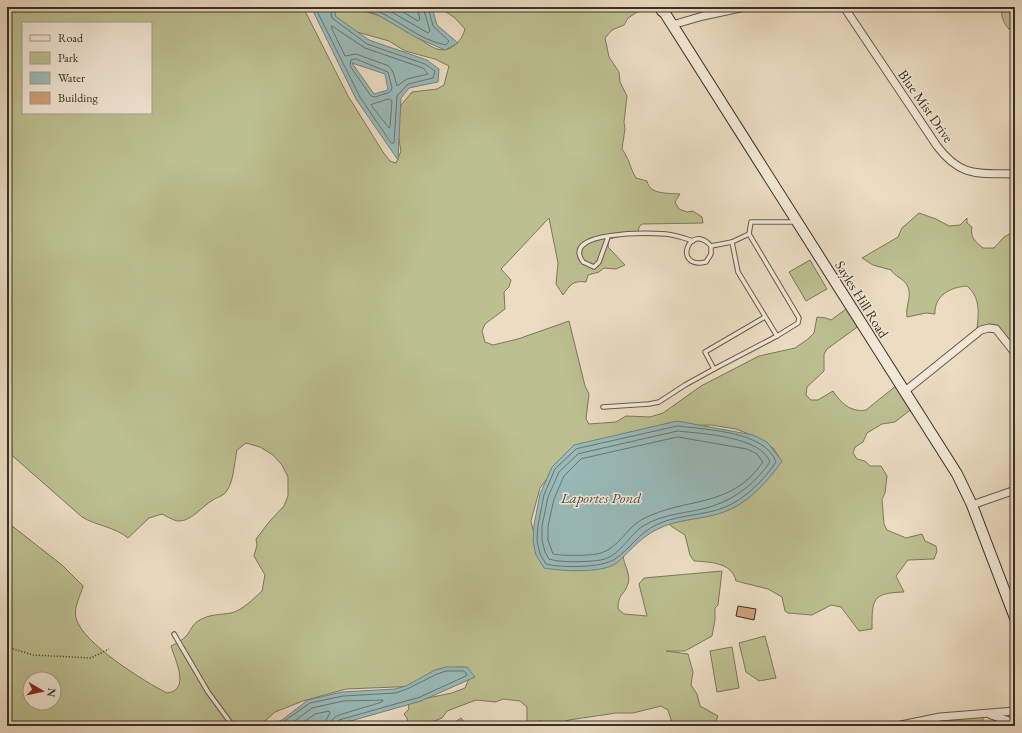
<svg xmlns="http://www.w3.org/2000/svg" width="1022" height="733" viewBox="0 0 1022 733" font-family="'EB Garamond',serif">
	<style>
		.green { fill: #bcbf90; stroke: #7c785b; fill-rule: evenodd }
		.water { fill: #99bab9; stroke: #73837e; fill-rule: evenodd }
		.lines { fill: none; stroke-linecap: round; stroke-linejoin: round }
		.shore { stroke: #6a7570; stroke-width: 1 }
		.building { fill: #d39f79; stroke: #3b3026 }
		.service-casing { stroke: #675b4d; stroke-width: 5.5 }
		.minor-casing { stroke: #675b4d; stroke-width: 9 }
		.secondary-casing { stroke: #3b3026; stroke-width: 12 }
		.motorway-casing { stroke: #3b3026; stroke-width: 15 }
		.path { stroke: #3b3026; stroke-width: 1.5; stroke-dasharray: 1 2; stroke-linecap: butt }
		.service { stroke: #f2e8d7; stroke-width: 3.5 }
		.minor { stroke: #f2e8d7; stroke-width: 7 }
		.secondary { stroke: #f2e8d7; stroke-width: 10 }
		.motorway { stroke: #ebdcc2; stroke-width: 13 }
		.labels { text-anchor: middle; stroke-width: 3; stroke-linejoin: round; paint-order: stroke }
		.street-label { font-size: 14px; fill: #3b3026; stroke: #f2e8d7 }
		.water-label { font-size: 15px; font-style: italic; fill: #4e4c43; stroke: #f2e8d7 }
	</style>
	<rect width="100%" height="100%" fill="#ebdcc2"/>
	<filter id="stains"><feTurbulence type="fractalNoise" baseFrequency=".005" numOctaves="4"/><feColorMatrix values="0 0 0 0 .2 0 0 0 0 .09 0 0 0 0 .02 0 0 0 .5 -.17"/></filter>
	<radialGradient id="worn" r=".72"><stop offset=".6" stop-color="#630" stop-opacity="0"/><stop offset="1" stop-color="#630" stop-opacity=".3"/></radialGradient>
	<g class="green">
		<path d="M 7,7 L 303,7 L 348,96 L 383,152 L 390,161 L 396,163 L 401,151 L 397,128 L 401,105 L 412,92 L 437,89 L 444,85 L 449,66 L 435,59 L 405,51 L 389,41 L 357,32 L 328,15 L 329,7 C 355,7 377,13 400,25 C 412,31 428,49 442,50 C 454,50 463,38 465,29 L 455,18 L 439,7 L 645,7 L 628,18 L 624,25 L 612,30 L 605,38 L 609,57 L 619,72 L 620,82 L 627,96 L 624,122 L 625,129 L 622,149 C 629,158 630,168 636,178 L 647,181 C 650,195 668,193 680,194 L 675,202 L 679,209 L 687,212 L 693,211 L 702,217 L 703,223 L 642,224 L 639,227 L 638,235 L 629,234 L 609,239 L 608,247 L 625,265 L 616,269 L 604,268 L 599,272 L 588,275 L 586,282 C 573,280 570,285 563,295 L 556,284 L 558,263 L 549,218 L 501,269 L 511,280 L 509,287 L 504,292 L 505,309 L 485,324 L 482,331 L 485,342 L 493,345 L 518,339 L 569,321 L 585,386 L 589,394 L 586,419 L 589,424 L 616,422 L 626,416 L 650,417 L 663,413 L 701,386 L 759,356 L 795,348 L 808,339 L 814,333 L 817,317 L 826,318 L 831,320 L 849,307 L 860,325 L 827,349 L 824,354 L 824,371 L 807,387 L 806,395 L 811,400 L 818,400 L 833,391 C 840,402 851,413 866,410 L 897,385 L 913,408 L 895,422 L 882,424 L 867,433 L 863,442 L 855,447 L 853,453 L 857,459 L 865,461 L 870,466 L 881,466 L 887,476 L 885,493 L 882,499 L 884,524 L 887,530 L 906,538 L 922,534 L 925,541 L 936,546 L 937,551 L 934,559 L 908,560 L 896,576 L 904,592 C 872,593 872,599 872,629 L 859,631 L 841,607 L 831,605 L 812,615 L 788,613 L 785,611 L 782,597 L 768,589 L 736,581 C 732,562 709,562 694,561 L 690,555 L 685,535 L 671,526 L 669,523 C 711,520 746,487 778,463 L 779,457 L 773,448 L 756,437 L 736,429 L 711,425 L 669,426 L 557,465 L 540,488 L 531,521 L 534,534 L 554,568 C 580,573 600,571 623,556 C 624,565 631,574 628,584 C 624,596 618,593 618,609 L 624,614 L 647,616 L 639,584 L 644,578 L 722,571 L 718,605 L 715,608 L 715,620 L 712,636 L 685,651 L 666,651 L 688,654 L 693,672 L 691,685 L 697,694 L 700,706 L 718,716 L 714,726 L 673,726 L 668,710 L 661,706 L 633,713 L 616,713 L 569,720 L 557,724 L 539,721 L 527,724 L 527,707 L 520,701 L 503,699 L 496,702 L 476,700 L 447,711 L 442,718 L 432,722 L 429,726 L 408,726 L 407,718 L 404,714 L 409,709 L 408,702 L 452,693 L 465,688 L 470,676 L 464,667 L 458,667 L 441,673 L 420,686 L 346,689 L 303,701 L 275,712 L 259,726 L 7,726 L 7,522 L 62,565 L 83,586 C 81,595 73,608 76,618 C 82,643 145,682 167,693 C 191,690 175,660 171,646 C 177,643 182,641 187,635 C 191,630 192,625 198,621 C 209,614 219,615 231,613 C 243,610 253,599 262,591 L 265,575 L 254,556 L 257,545 L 256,539 L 269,522 L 284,506 L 288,496 L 288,477 L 282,465 L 273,455 L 260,447 L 246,443 L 237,450 C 234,463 234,482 226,492 C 222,497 217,497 213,500 C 202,506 192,521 179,521 C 174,521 166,516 162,514 L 149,518 L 128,538 C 115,527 97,526 82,517 L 7,451 ZM 23,23 L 151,23 L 151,113 L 23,113 ZM 30,679 L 54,679 L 54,703 L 30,703 Z"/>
		<path d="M 1002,7 L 1015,7 L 1015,31 L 1013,33 C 1005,26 1000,18 1002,7 Z"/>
		<path d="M 919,213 L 936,219 L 949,226 L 960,225 L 967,218 L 967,223 L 972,227 C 970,238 975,241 983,248 L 994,248 L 1004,237 L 1013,232 L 1015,233 L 1015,340 L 1011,343 L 998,329 L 977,328 C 979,312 980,297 967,286 C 950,287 934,296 935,314 L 926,313 L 907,317 C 905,306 913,296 907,285 C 903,278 895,277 891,270 L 873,265 L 862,258 L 898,237 L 902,228 Z"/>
		<polygon points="810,260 827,289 806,301 789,272"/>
		<polygon points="765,636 776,678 759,681 746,672 739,643"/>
		<polygon points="732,647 739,688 717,692 710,651"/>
		<polygon points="984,712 982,726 887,726 922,718"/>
		<polygon points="461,718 467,726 449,726"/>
	</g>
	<g class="water">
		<path d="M 311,7 L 337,7 L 335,16 L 369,40 L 427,60 L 439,69 L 438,82 L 409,88 L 401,98 L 398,160 L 356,99 ZM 352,63 L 385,74 L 388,90 L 374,94 Z"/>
		<polygon points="354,7 432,7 437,25 458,43 445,50 417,38 378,15"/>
		<path d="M 677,421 L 753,435 L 767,442 L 782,461 C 765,485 744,508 714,515 C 695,520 675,520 658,529 C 642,536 631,550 618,562 C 604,574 562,571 544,568 L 536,555 L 533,541 L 534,525 L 540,494 L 552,467 L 574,445 Z"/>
		<polygon points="446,667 467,667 475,677 421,701 333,726 267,726 282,720 308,700 342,692 395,689 406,686 435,670"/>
	</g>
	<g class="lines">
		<g class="shore">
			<polyline points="315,7 360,97 391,143 394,143 397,96 408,84 433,78 435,71 425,64 367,44 332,18 331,15 333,7"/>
			<path d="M 368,7 C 395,16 417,40 446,45 L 449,41 L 433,26 L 428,7"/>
			<polyline points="383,7 428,33 430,31 423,7"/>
			<polyline points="395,7 418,21 420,19 417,7"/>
			<polygon points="332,26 365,48 423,68 428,74 407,79 397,86 393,72 389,66 356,54 345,56 332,29"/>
			<polygon points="356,59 388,72 392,88 390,92 375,97 371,96 350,66 351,60"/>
			<polygon points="389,99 392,101 390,127 389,128 371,105"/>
			<path d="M 678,426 C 707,430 765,431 776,462 C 761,484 739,505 713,511 C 694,516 674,516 656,525 C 639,533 630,549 615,559 C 602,568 561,568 546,564 L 540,554 L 537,541 L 538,525 L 544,495 L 555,469 L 576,449 Z"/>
			<path d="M 678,431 C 703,434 760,436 770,462 C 756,482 737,498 713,506 C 689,514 666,512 643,526 C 629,535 619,557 601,560 C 588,562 561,563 549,559 L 545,552 L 542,540 L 542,526 L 548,497 L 559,472 L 578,454 Z"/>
			<path d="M 678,437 L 747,449 L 757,454 L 763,462 C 730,510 685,496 641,520 C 627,528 618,548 601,553 C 593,556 561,556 553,554 L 548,540 L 548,526 L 554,499 L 564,476 L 581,459 Z"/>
			<polyline points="277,726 310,703 343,696 396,693 407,689 437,674 446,671 464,671 467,674 466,676 420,697 339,720 336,726"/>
			<path d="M 288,726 L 312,708 L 343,701 L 383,700 L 382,702 C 374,705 339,714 335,717 C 332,720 331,722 331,726"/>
			<polyline points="298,726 315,714 329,711 330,713 326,720 325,726"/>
		</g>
	</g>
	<polygon class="building" points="738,606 756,609 754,620 736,616"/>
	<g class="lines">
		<g class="service-casing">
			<g id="service">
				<path d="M 608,237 L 599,262 L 594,267 L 583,262 C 560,230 651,233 666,234 C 676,235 684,238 693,241"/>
				<polyline points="732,242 738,272 777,336 798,323 799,318 749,234 751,222 796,222"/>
				<path d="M 711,246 C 689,221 672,270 706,262 L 711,254 L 711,246 L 732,242 L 749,234"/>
				<polyline points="765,317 705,352 714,369 777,336"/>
				<polyline points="603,407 649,404 659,402 685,385 714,369"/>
				<polyline points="174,634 208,692 233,726"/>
			</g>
		</g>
		<g class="minor-casing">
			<g id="minor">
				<path d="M 844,7 L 937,146 C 961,178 979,173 1015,174"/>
				<polyline points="672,25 703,16 745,7"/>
				<polyline points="904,392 981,330 989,328 996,329 1015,353"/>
				<polyline points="972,505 1015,490"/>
				<polyline points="991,715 1015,723"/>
				<polyline points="896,726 940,717 1015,711"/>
			</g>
		</g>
		<g class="secondary-casing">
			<polyline id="secondary" points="661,7 957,474 972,505 1015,618"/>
		</g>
		<g class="motorway-casing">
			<polyline id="motorway" points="662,7 663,10"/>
		</g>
		<polyline class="path" points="7,647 33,655 91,658 109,649"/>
		<use href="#service" class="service"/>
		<use href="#minor" class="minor"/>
		<use href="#secondary" class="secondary"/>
		<use href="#motorway" class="motorway"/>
	</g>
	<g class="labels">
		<g class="street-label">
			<text transform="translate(926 106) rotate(55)" y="5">Blue Mist Drive</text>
			<text transform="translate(862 299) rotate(58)" y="5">Sayles Hill Road</text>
		</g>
		<g class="water-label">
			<text x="601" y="503">Laportes Pond</text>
		</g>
	</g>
	<rect width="1022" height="733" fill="none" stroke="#ebdcc2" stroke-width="24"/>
	<rect x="8" y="8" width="1006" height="717" fill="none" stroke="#3b3026" stroke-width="2"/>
	<rect x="12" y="12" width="998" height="709" fill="none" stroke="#3b3026"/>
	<rect x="22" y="22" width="130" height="92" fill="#f2e8d7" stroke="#a99e90"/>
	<rect x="30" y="35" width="20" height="6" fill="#f2e8d7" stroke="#a99e90"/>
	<text x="58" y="42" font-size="12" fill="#3b3026">Road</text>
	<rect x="30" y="52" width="20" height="12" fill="#bcbf90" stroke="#a99e90"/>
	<text x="58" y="62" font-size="12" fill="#3b3026">Park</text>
	<rect x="30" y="72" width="20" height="12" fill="#99bab9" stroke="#a99e90"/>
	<text x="58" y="82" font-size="12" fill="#3b3026">Water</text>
	<rect x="30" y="92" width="20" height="12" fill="#d39f79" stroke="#a99e90"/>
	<text x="58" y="102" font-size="12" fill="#3b3026">Building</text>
	<g transform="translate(42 691) rotate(99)"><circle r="19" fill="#f2e8d7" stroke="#a99e90"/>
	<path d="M0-3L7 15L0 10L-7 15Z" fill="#8f2418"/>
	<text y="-6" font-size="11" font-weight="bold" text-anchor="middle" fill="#3b3026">N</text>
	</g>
	<rect width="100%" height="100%" filter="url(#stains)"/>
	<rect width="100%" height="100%" fill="url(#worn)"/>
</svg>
